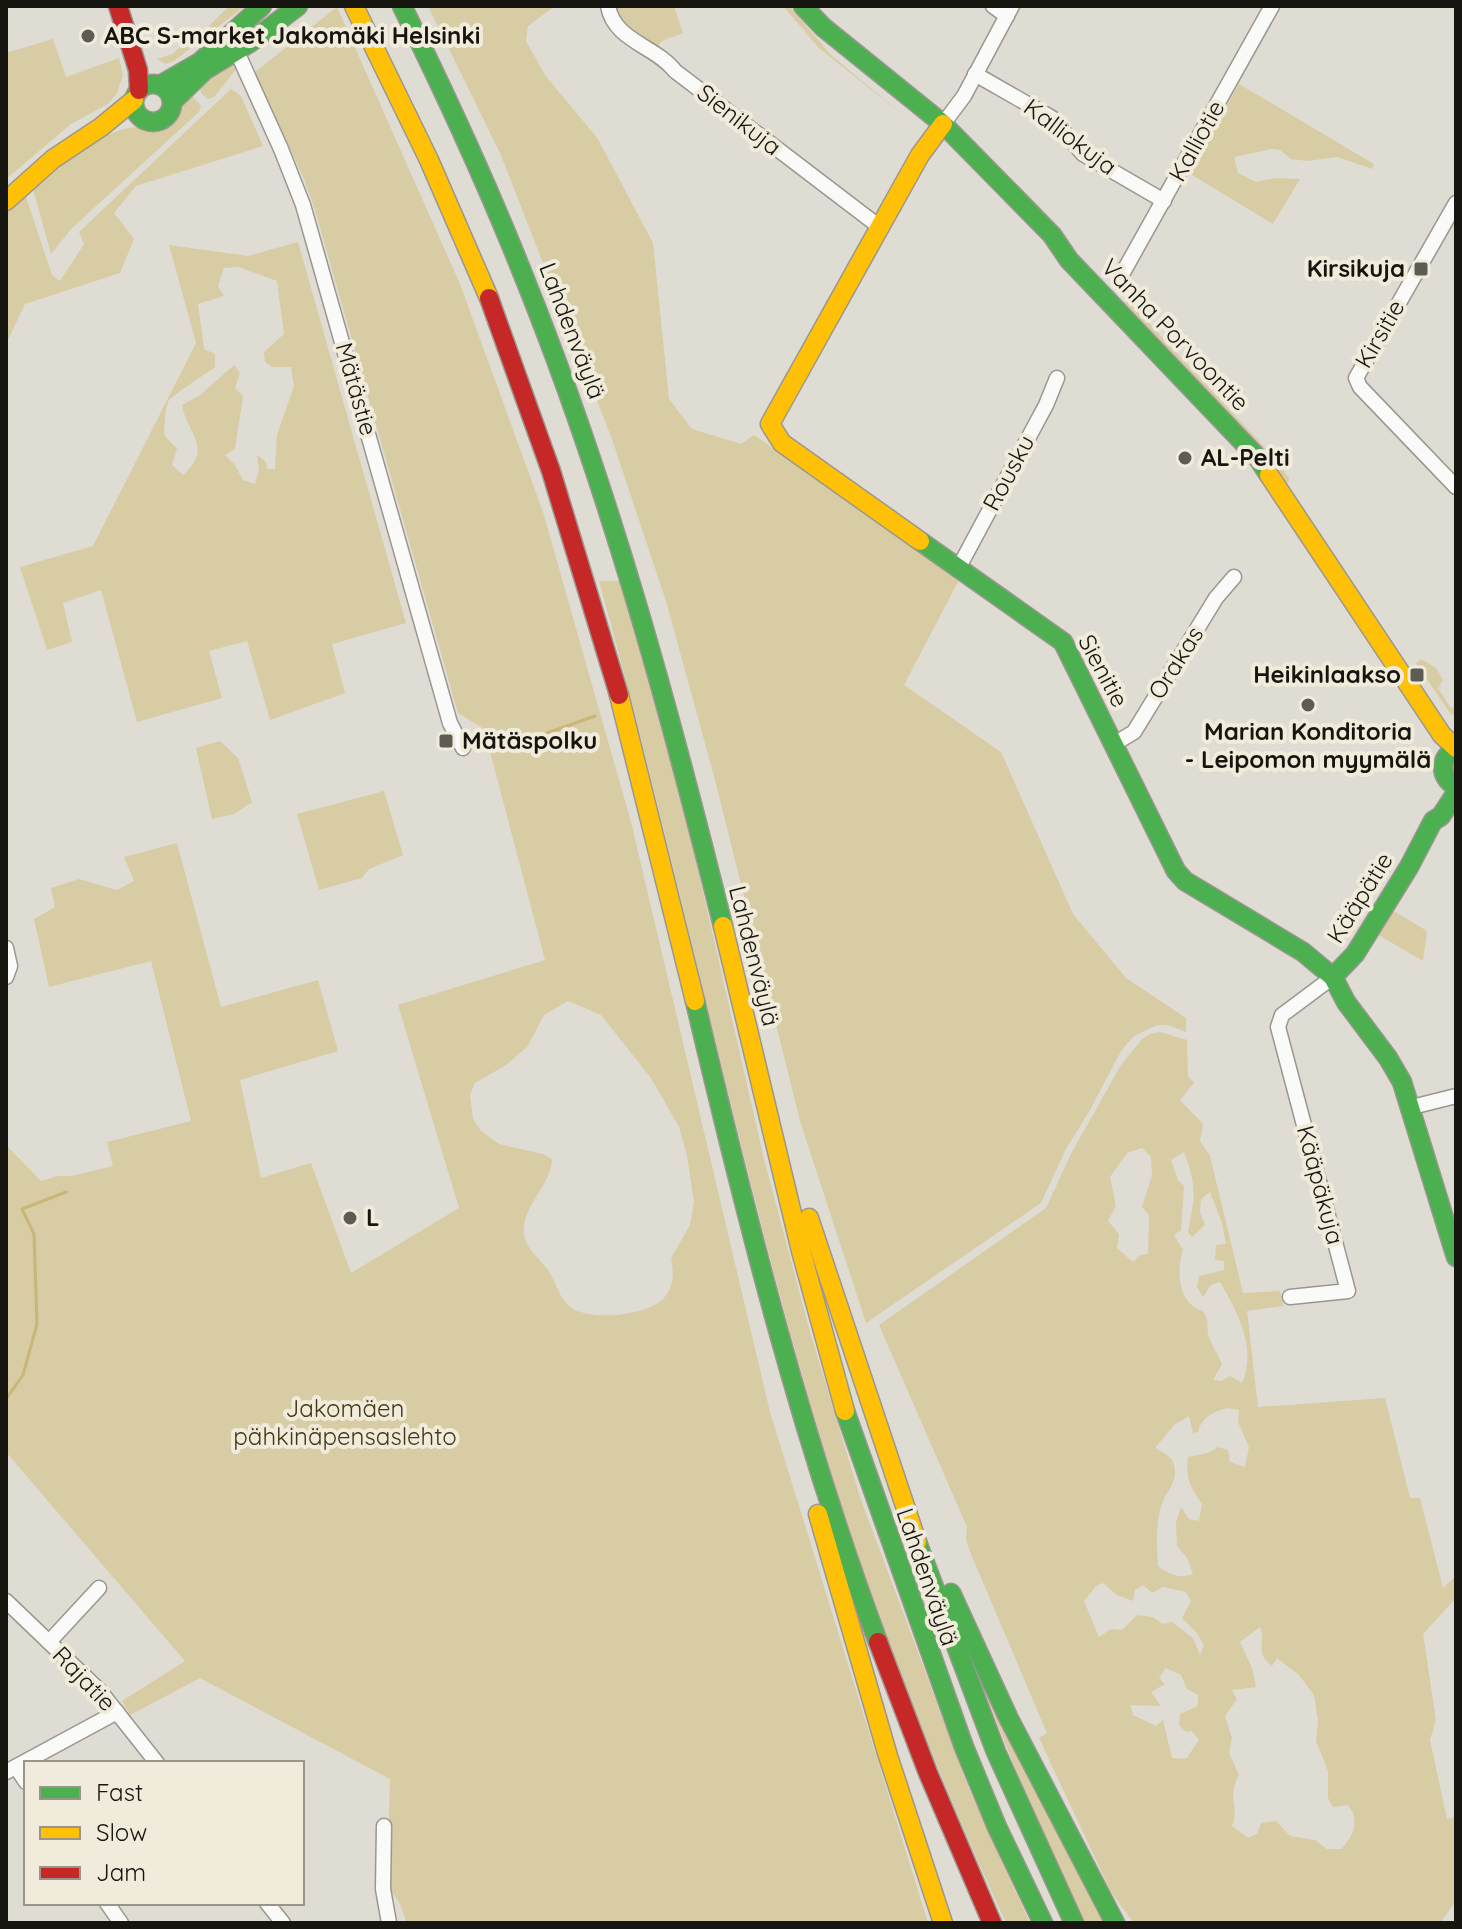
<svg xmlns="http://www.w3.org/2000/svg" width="1462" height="1929" viewBox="0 0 1462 1929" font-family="Quicksand,sans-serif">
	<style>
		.green { fill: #d8cca5; fill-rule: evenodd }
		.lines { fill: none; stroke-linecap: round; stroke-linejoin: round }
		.stream { stroke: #c9b679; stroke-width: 3 }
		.street-casing { stroke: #9a9790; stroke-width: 17 }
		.fast-casing { stroke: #9a9790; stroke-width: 21 }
		.slow-casing { stroke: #9a9790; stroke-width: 21 }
		.jam-casing { stroke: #9a9790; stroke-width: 21 }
		.street { stroke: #fafaf8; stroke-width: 14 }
		.fast { stroke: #4caf50; stroke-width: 18 }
		.slow { stroke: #ffc107; stroke-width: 18 }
		.jam { stroke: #c62828; stroke-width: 18 }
		.poi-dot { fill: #5c5b54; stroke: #f1ebdb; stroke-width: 3 }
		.labels { text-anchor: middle; stroke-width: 8; stroke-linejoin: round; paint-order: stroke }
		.poi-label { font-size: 24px; font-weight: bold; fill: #16150f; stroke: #f1ebdb; text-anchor: start }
		.street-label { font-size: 24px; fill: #16150f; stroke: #f1ebdb }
		.park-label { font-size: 24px; fill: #453915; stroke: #f1ebdb }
	</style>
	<rect width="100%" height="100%" fill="#dfdcd3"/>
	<g class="green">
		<polygon points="229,6 245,6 174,61 166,64 157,59 172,54 179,48 181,49 190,41 193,42"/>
		<polygon points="428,6 555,6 528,26 526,41 545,75 598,139 653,243 669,399 692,429 741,444 754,435 960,578 904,685 1001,752 1073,914 1126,978 1186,1018 1186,1032 1168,1025 1157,1025 1134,1036 1121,1051 1090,1110 1066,1149 1041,1203 866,1323 800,1121 715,780 666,601 612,439 500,153"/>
		<polygon points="612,6 674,6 683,33 662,41 655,49 623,26"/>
		<polygon points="783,6 789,6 832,56 908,119 819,48"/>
		<path d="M 337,7 L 460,284 L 543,512 L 631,822 L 770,1412 L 928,1923 L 407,1923 L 399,1902 L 387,1885 L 390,1779 L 200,1678 L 130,1715 L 122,1701 L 185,1661 L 6,1452 L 6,1145 L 41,1181 L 57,1176 L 72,1176 L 113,1166 L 107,1142 L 191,1121 L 151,961 L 49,987 L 34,919 L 55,907 L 51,888 L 79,879 L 117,890 L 134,881 L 124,857 L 177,843 L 221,1007 L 318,980 L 338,1051 L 240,1080 L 261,1178 L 311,1163 L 351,1273 L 459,1208 L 398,1005 L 545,960 L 484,729 L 458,713 L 315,210 L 304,179 L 255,72 ZM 568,1001 L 601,1015 L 651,1078 L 679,1127 L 687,1156 L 694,1202 L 690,1225 L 671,1258 C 674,1272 674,1288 663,1299 C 646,1316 587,1322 569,1306 C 557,1295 556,1280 547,1269 C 540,1259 529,1251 525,1239 C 517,1210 551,1187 552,1159 L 543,1154 L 499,1144 L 481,1131 L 473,1119 L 470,1095 L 475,1083 L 506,1065 L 527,1047 L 544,1015 Z"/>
		<polygon points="53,39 66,77 119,58 123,75 117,93 108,104 71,124 6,179 6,53"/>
		<polygon points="233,63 237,68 214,97 208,99 201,93 198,81"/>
		<polygon points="1239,84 1374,164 1372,169 1337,157 1307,161 1291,159 1280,150 1272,149 1234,157 1238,173 1256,182 1276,178 1300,179 1273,224 1189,173"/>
		<polygon points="231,89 241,96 263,146 136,186 114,213 134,239 120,273 25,304 6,344 6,210 25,194 52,275 60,281 84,244 79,232"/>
		<path d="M 188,91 L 201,106 L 199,112 L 72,228 L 51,254 L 33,189 C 62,166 91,136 129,128 C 141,125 154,134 166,129 C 179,122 182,103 188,91 Z"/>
		<path d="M 298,242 L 406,623 L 332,644 L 345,693 L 270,720 L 247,641 L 209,651 L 222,698 L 137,722 L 101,590 L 63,603 L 72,642 L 47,650 L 20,567 L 93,546 L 196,343 L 169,245 L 248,256 ZM 239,267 L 277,281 L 284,334 L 264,352 L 265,362 L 272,367 L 291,367 L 294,386 L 277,435 L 275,469 L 267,469 L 266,462 L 257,455 L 259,470 L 255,484 L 243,480 L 235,465 L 225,455 L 235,449 L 243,396 L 235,388 L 240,373 L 234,365 L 199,396 L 182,405 C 187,434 214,448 183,475 L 172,465 L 177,449 L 164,435 C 165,425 164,412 168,402 C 171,395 205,375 215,367 L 215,354 L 204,349 L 198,304 L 224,296 L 218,286 L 224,268 Z"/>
		<polygon points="1128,301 1273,456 1289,478 1288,484 1228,413 1124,302"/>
		<path d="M 599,581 L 621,581 L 690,835 L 764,1159 L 810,1332 L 860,1497 L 969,1789 L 1030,1923 L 1006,1923 C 939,1778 879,1628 832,1476 C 741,1181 682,878 599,581 Z"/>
		<polygon points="1421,659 1436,668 1443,680 1438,688 1450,707 1456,709 1456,717 1450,713 1416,663"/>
		<polygon points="220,741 238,758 252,802 234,814 212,819 196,748"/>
		<polygon points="384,791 403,855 369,869 362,878 319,890 297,814"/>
		<polygon points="1392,910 1427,931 1423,961 1377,934"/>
		<path d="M 1160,1032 L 1187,1040 L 1188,1076 L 1194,1083 L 1180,1100 L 1203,1124 L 1200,1141 L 1210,1156 L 1243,1293 L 1280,1291 L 1283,1306 L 1247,1311 L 1258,1407 L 1385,1398 L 1410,1498 L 1420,1498 L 1443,1588 L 1456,1576 L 1456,1598 L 1423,1634 L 1436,1720 L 1430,1740 L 1447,1819 L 1456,1817 L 1456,1901 L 1440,1923 L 1134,1923 L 1111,1892 L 1039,1738 L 1047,1733 L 970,1552 L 966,1539 L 967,1527 L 879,1325 L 1046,1208 L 1072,1152 L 1121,1065 L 1142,1039 L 1150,1034 ZM 1142,1148 L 1151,1157 L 1152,1175 L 1142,1207 L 1149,1215 L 1148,1254 L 1140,1255 L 1133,1262 L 1117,1248 L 1119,1234 L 1108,1221 L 1116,1206 L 1110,1177 L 1127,1153 ZM 1184,1152 C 1197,1186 1195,1197 1188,1232 L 1192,1237 L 1205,1225 L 1200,1212 L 1201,1199 L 1210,1192 L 1222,1223 L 1226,1244 L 1216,1245 L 1215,1260 L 1224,1261 L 1224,1270 L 1199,1276 L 1197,1287 L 1203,1297 L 1211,1285 L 1220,1282 C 1238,1313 1257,1348 1242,1383 L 1230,1376 L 1221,1381 L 1213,1380 L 1222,1364 L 1208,1336 L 1207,1319 L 1203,1311 C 1178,1304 1176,1272 1183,1250 L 1174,1235 L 1181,1230 L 1184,1186 L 1178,1180 L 1171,1160 ZM 1227,1408 L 1239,1410 L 1238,1422 L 1249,1447 L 1245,1467 L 1230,1462 L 1228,1450 L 1218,1447 L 1208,1453 L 1188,1457 C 1185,1477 1190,1487 1202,1504 L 1199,1521 L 1189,1519 L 1181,1507 L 1176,1522 L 1177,1546 L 1187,1558 L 1193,1574 C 1180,1579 1169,1575 1158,1566 C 1157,1545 1155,1521 1163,1501 C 1169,1488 1178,1481 1174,1465 C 1172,1456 1162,1452 1155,1448 L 1174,1425 L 1189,1416 L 1193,1433 L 1198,1432 C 1202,1417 1213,1412 1227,1408 ZM 1103,1583 L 1117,1595 L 1133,1601 L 1135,1590 L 1143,1585 L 1152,1593 L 1163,1587 L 1186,1592 L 1191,1601 L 1182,1618 L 1197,1633 L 1204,1645 L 1200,1655 L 1193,1638 L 1172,1622 L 1162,1624 L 1153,1617 L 1137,1615 L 1122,1630 L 1111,1629 L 1099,1637 L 1084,1601 L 1096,1586 ZM 1260,1627 C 1267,1644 1253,1651 1272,1666 L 1277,1658 L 1299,1675 L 1314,1695 L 1318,1721 L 1316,1741 L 1328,1771 L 1328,1798 L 1333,1807 L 1348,1805 C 1361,1821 1353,1836 1341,1849 L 1327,1849 L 1315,1840 L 1290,1836 L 1276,1821 L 1261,1823 L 1257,1834 L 1248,1838 L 1232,1826 C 1240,1806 1226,1799 1239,1775 L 1229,1753 L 1232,1738 L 1225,1716 L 1237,1699 L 1232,1690 L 1256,1687 L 1252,1668 L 1240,1642 ZM 1166,1668 L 1181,1675 L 1187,1689 L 1198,1695 L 1198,1706 L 1180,1714 L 1179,1725 L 1186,1732 L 1192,1731 L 1199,1740 L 1186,1759 L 1172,1758 L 1163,1720 L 1156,1726 L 1133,1715 L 1130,1705 L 1161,1706 L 1151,1692 L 1165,1684 L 1159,1678 Z"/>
		<polygon points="957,1624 1109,1923 1084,1923 1014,1765"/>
	</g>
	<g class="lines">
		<g class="stream">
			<polyline points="516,744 595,716"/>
			<polyline points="6,1399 23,1375 37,1324 34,1234 22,1209 66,1192"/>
		</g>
		<g class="street-casing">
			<g id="street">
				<path d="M 608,6 C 614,41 656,46 675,71 L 881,228"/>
				<polyline points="993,6 1007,16"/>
				<polyline points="233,43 281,149 303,205 450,723 463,748"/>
				<polyline points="975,74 1052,118 1083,154 1164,201"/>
				<polyline points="943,124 964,96 1012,6"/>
				<polyline points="1456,203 1356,378 1360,387 1456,487"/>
				<polyline points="1121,276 1272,6"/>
				<polyline points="959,567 1046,405 1057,378"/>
				<polyline points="1114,744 1134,732 1216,598 1234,577"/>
				<polyline points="6,948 10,966 6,977"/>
				<polyline points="1412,1107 1456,1096"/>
				<polyline points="1290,1297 1348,1291 1278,1027 1282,1015 1333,977"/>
				<polyline points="6,1601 100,1691 157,1763"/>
				<polyline points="49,1642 99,1588"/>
				<polyline points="16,1767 26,1782"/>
				<polyline points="6,1772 117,1712"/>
				<polyline points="384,1826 383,1889 389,1923"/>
				<polyline points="107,1903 121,1923"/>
				<polyline points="267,1903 283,1923"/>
			</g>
		</g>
		<g class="fast-casing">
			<g id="fast">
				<path d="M 402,6 C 447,97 489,188 526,282 C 610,491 669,708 723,926"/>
				<polyline points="803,6 823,27 943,124 1052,235 1069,260 1257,457 1269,475"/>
				<circle cx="153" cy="103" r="19"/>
				<polyline points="160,85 200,62 262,6"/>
				<polyline points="172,102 205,70 251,42 298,6"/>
				<polyline points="920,541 1063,642 1176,871 1185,881 1303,952 1333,977 1346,1002 1388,1058 1402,1082 1456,1257"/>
				<path d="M 1456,748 C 1439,759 1439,776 1456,787"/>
				<polyline points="1333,977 1355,954 1409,867 1433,821 1441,816 1456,793"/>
				<path d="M 695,1001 C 746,1217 800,1433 878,1642"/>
				<polyline points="845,1411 964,1747 997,1827 1043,1923"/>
				<polyline points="917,1542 996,1752 1074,1923"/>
				<polyline points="951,1593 1008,1717 1115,1923"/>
			</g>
		</g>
		<g class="slow-casing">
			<g id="slow">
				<polyline points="354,6 429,160 489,298"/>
				<polyline points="6,201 53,159 101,127 134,100"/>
				<polyline points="1269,475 1442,735 1456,748"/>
				<polyline points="920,541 782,443 770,424 920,155 943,124"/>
				<polyline points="619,695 695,1001"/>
				<polyline points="723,926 801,1251 845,1411"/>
				<polyline points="809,1218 917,1542"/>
				<polyline points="818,1514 888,1756 943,1923"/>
			</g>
		</g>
		<g class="jam-casing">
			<g id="jam">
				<polyline points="118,6 138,70 139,90"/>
				<polyline points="489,298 551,471 619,695"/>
				<polyline points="878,1642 928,1773 992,1923"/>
			</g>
		</g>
		<use href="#street" class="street"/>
		<use href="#fast" class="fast"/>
		<use href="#slow" class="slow"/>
		<use href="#jam" class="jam"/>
	</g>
	<g class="poi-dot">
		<circle cx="88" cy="36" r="8"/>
		<rect x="1413" y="261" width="16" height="16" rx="4"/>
		<circle cx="1185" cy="458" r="8"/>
		<rect x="1409" y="667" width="16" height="16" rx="4"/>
		<circle cx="1308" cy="705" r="8"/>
		<rect x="438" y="733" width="16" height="16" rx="4"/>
		<circle cx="350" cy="1218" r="8"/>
	</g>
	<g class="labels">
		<g class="poi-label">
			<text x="104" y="44">ABC S-market Jakomäki Helsinki</text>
			<text x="1405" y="277" text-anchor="end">Kirsikuja</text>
			<text x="1201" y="466">AL-Pelti</text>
			<text x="1401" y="683" text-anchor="end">Heikinlaakso</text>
			<text x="1308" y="740" text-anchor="middle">Marian Konditoria<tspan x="1308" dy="28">- Leipomon myymälä</tspan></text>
			<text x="462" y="749">Mätäspolku</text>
			<text x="366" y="1226">L</text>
		</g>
		<g class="street-label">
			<text transform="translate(739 120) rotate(38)" y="8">Sienikuja</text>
			<text transform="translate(1070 137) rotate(37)" y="8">Kalliokuja</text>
			<text transform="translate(1197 141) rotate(-61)" y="8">Kalliotie</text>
			<text transform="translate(572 331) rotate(69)" y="8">Lahdenväylä</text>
			<text transform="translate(1380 334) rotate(-60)" y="8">Kirsitie</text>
			<text transform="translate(1175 335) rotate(46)" y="8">Vanha Porvoontie</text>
			<text transform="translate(356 389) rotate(74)" y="8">Mätästie</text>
			<text transform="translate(1009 473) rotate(-62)" y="8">Rousku</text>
			<text transform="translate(1176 663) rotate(-58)" y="8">Orakas</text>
			<text transform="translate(1103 671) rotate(62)" y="8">Sienitie</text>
			<text transform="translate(1360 898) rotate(-58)" y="8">Kääpätie</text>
			<text transform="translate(754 956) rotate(76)" y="8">Lahdenväylä</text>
			<text transform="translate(1320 1185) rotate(75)" y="8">Kääpäkuja</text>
			<text transform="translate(927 1577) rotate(71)" y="8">Lahdenväylä</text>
			<text transform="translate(84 1679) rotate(46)" y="8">Rajatie</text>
		</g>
		<g class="park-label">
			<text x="345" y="1417">Jakomäen<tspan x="345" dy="28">pähkinäpensaslehto</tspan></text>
		</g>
	</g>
	<rect width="1462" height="1929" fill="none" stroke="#16150f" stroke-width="16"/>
	<rect x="24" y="1761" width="280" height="144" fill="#f1ebdb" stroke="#999589" stroke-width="2"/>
	<rect x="40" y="1787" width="40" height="12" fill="#4caf50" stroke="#999589" stroke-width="2"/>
	<text x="96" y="1801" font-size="24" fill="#16150f">Fast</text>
	<rect x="40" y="1827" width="40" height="12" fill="#ffc107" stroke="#999589" stroke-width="2"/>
	<text x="96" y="1841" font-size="24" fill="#16150f">Slow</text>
	<rect x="40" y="1867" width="40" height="12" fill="#c62828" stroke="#999589" stroke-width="2"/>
	<text x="96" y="1881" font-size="24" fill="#16150f">Jam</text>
</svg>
